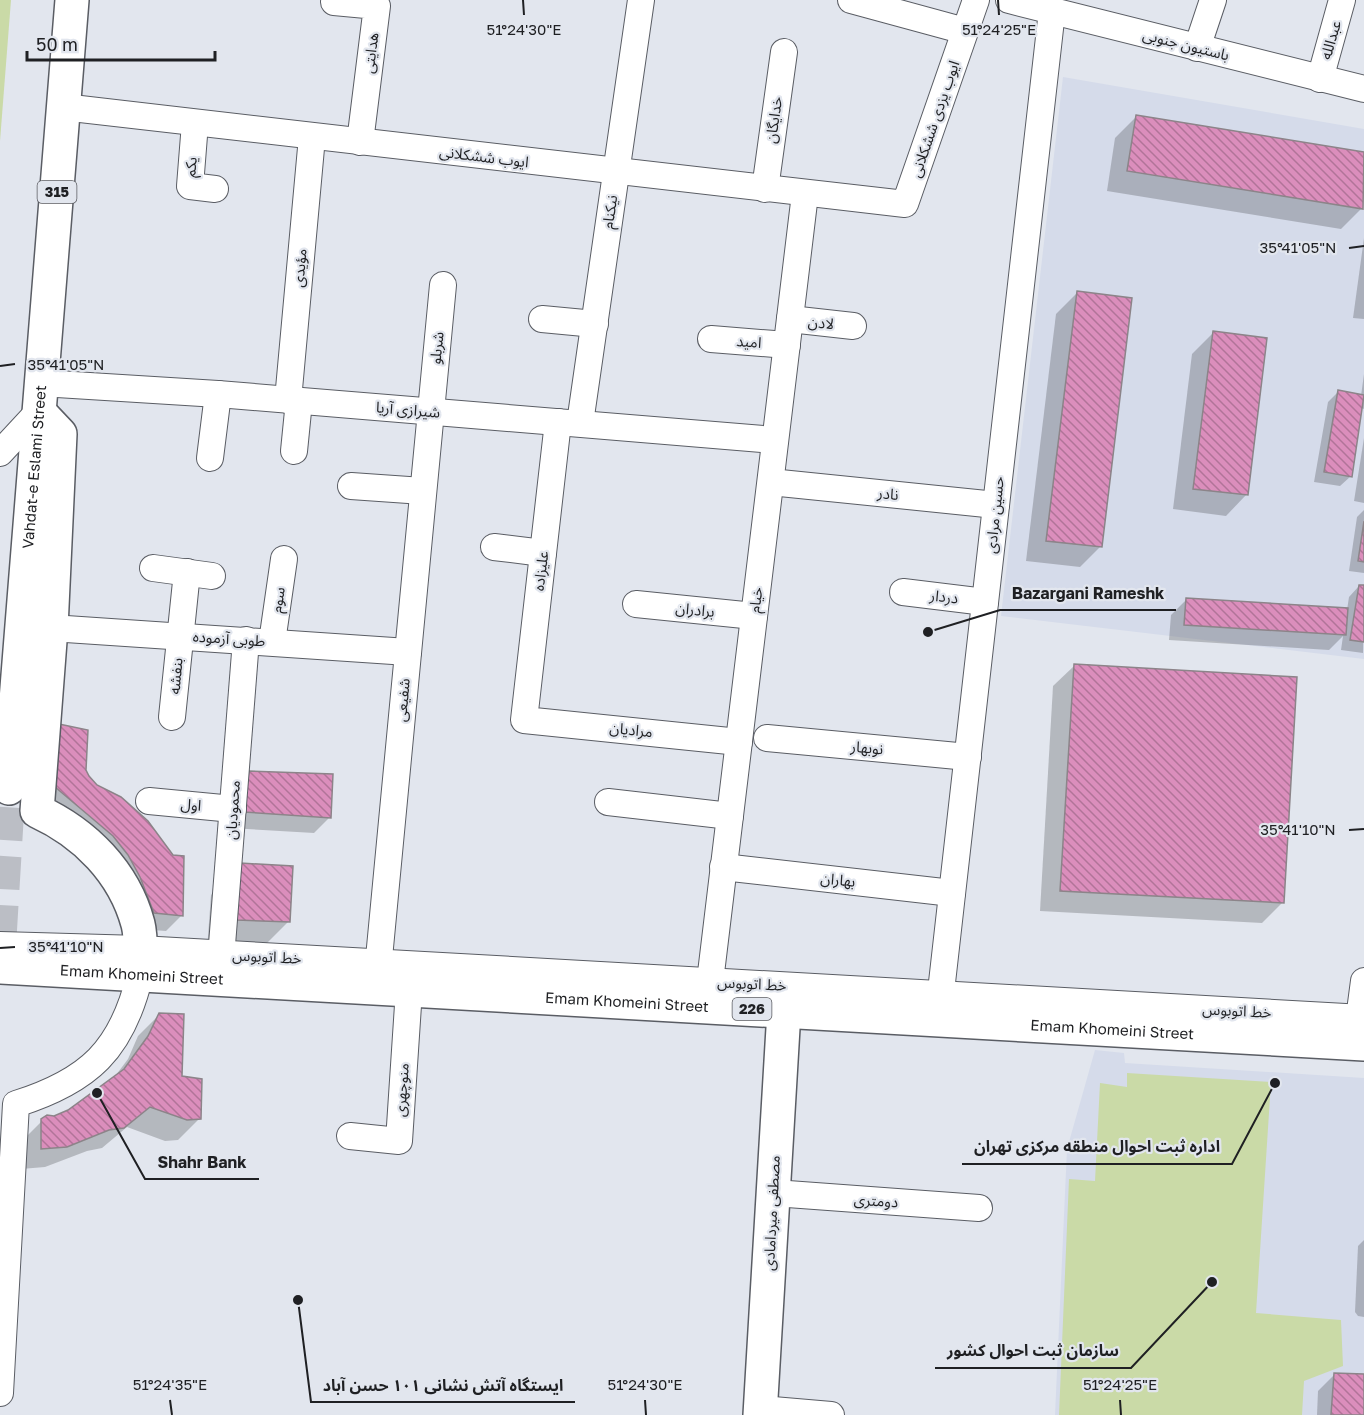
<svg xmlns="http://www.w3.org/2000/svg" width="1364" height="1415" viewBox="0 0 1364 1415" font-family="'Golos Text','Noto Sans Arabic',sans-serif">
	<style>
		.built { fill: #d5dbea }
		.green { fill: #cadaa7 }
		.shadow { fill: #0003 }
		.building { fill: url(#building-back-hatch); stroke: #8c8489; stroke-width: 1.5 }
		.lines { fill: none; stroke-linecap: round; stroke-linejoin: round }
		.major-tunnel { stroke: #bbbec5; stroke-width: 33; stroke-dasharray: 33 16; stroke-linecap: butt }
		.minor-casing { stroke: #5a5d64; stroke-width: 28 }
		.major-casing { stroke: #5a5d64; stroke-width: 36 }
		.minor { stroke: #fff; stroke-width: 26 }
		.major { stroke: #fff; stroke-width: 33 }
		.ticks { fill: none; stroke: #1f2023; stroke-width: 2 }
		.labels { text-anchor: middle; stroke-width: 4.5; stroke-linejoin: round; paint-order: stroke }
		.shield { fill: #e2e6ee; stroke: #5a5b60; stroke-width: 1.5 }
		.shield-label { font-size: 14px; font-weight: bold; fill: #1f2023 }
		.street-label { font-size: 15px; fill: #1f2023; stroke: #e2e6ee }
		.ticks-label { font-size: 15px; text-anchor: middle; fill: #1f2023; stroke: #e2e6ee; stroke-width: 4.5; stroke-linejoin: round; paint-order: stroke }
		.leader { fill: none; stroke: #1f2023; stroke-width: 2 }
		.callout-dot { fill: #1f2023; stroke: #e2e6ee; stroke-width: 2 }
		.callout-label { font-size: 16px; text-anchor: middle; font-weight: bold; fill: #1f2023; stroke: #e2e6ee; stroke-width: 4.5; stroke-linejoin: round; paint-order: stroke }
	</style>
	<defs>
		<pattern id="building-back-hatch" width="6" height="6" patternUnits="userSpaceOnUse" patternTransform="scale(1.5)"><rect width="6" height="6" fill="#db8ebc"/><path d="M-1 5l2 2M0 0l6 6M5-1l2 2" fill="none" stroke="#b17498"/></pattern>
	</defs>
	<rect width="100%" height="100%" fill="#e2e6ee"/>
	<g class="built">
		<polygon points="1063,77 1364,129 1364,659 1001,616"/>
		<polygon points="1095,1050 1124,1053 1125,1063 1364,1078 1364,1415 1055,1415 1067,1149"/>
	</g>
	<g class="green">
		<polygon points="0,0 11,0 0,141"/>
		<polygon points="1127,1073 1271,1082 1256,1313 1341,1320 1343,1366 1304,1381 1302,1415 1059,1415 1069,1179 1095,1181 1100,1083 1127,1087"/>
	</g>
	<g class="shadow">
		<polygon points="1136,117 1364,154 1362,208 1341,229 1107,191 1115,138"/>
		<polygon points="1364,238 1364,319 1353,318"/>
		<polygon points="1077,293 1101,546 1080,567 1026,561 1056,314"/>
		<polygon points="1213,333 1246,495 1226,516 1173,509 1192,354"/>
		<polygon points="1364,374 1364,409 1362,408 1351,476 1340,486 1314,482 1328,402 1338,392 1361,396"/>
		<polygon points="1364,438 1364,503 1354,501"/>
		<polygon points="1364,510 1364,573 1349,571 1357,517"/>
		<polygon points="1359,586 1364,587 1363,653 1341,650 1343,636 1329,650 1169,640 1171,615 1186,600 1347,610 1349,597"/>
		<polygon points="1074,666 1283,902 1262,923 1040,911 1053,686"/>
		<polygon points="43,742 84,770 182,915 166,931 138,929 40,803"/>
		<polygon points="249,772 329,818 314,833 229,828 233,788"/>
		<polygon points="241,865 288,922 258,952 207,950 211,895"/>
		<polygon points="159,1015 180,1077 199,1119 178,1140 165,1141 127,1127 102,1148 87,1151 45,1167 21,1169 21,1142 42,1121 69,1112 113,1079 128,1059 138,1036"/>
		<polygon points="1364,1240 1364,1317 1358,1316 1355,1312 1358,1246"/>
		<polygon points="1334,1375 1364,1376 1364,1415 1317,1415 1318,1391"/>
	</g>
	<g class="building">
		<polygon points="1136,115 1364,152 1363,209 1127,171"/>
		<polygon points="1077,291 1132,298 1102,547 1046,541"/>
		<polygon points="1213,331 1267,338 1248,495 1193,489"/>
		<polygon points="1338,390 1364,395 1352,477 1324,472"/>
		<polygon points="1364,521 1364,562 1358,561"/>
		<polygon points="1359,585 1364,585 1364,642 1350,640"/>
		<polygon points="1186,598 1348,608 1346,635 1184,625"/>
		<polygon points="1074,664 1297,677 1284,903 1060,891"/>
		<polygon points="59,724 88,730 86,770 89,776 97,785 121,797 148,821 173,855 184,856 183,916 154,913 140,877 128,855 113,836 55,787"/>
		<polygon points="249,771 333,774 331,818 244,812"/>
		<polygon points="240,863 293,866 290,922 237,920"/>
		<polygon points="159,1013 184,1014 182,1076 202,1079 201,1119 187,1120 150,1107 124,1128 109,1130 67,1147 41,1149 41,1119 47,1115 54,1116 68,1110 124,1069 148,1036"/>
		<polygon points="1334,1373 1364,1374 1364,1415 1331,1415"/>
	</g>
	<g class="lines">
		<polyline class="major-tunnel" points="0,938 9,788"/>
		<g class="minor-casing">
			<g id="minor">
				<polyline points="851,0 965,31"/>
				<polyline points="1009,0 1364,89"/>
				<polyline points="334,2 377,6 360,142"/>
				<polyline points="1197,48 1213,0"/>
				<polyline points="1320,79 1342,0"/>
				<polyline points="63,107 905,204 976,0"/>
				<polyline points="195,123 190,186 215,189"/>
				<polyline points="765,189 784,52"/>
				<polyline points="542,319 595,324"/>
				<polyline points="790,319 853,326"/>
				<polyline points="711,339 787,345"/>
				<polyline points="41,383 218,394 775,440"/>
				<polyline points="288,400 312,137"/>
				<polyline points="558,422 524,720 739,742"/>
				<polyline points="580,423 641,0"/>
				<polyline points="294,451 299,401"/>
				<polyline points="0,453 39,411"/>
				<polyline points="210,458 218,394"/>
				<polyline points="780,483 996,505"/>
				<polyline points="351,486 423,491"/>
				<polyline points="494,547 543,553"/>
				<polyline points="153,568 212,576"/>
				<polyline points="903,592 985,602"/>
				<polyline points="636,604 754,616"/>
				<polyline points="51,628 408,652"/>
				<polyline points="272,642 284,559"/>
				<polyline points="172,717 187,572"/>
				<polyline points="767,738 968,757"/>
				<polyline points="149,801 233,809"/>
				<polyline points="608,802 730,816"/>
				<polyline points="723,867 952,893"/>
				<polyline points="0,945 140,949 1364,1018"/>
				<polyline points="220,970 246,640"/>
				<polyline points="377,979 443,285"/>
				<polyline points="708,998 805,194"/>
				<polyline points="939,1009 1052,11"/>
				<polyline points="1357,1034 1364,981"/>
				<polyline points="350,1136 399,1141 409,990"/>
				<polyline points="774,1193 979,1208"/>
				<path d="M 0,1393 L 16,1104 C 89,1081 122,1050 140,975"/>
				<polyline points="761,1409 831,1415"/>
			</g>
		</g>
		<g class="major-casing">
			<g id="major">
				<path d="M 42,415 L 60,434 L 51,628 L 37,811 C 85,833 124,872 138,924 C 142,940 140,959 140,975"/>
				<path id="s1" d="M 9,788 L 72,0"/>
				<path id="s2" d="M 0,967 L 1364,1044"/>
				<polyline points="760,1415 784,1011"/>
			</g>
		</g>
		<use href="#minor" class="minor"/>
		<use href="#major" class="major"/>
	</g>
	<path class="ticks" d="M 523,0 L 524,15M 998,0 L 999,15M 1349,248 L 1364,246M 0,366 L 15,364M 1349,830 L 1364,829M 0,948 L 15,947M 170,1400 L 172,1415M 645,1400 L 646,1415M 1120,1400 L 1121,1415"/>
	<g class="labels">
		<g class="shield">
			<rect x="37.5" y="181" width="39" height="22" rx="4.5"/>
			<rect x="732.5" y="998" width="39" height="22" rx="4.5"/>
		</g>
		<g class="shield-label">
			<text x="57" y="197">315</text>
			<text x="752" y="1014">226</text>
		</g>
		<g class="street-label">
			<text transform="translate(1331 40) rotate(-74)" y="5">عبدالله</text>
			<text transform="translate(1186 45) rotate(14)" y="5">باستیون جنوبی</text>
			<text transform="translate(371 53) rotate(-83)" y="5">هدایتی</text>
			<text transform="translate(935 119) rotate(-71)" y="5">ایوب یزدی ششکلانی</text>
			<text transform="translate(774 120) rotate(-82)" y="5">خدایگان</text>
			<text transform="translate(484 157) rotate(7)" y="5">ایوب ششکلانی</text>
			<text transform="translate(191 167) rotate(-85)" y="5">یکم</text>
			<text transform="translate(610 212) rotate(-82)" y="5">نیکنام</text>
			<text transform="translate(300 268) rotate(-85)" y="5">مؤیدی</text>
			<text transform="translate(821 323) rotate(6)" y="5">لادن</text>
			<text transform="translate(749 342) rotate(5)" y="5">امید</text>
			<text transform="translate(437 348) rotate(-84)" y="5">شربلو</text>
			<text transform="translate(408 410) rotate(5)" y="5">شیرازی آریا</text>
			<text dy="5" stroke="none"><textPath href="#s1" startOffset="322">Vahdat-e Eslami Street</textPath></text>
			<text transform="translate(888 494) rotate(6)" y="5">نادر</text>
			<text transform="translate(995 515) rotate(-84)" y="5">حسین مرادی</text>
			<text transform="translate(541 571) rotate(-83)" y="5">علیزاده</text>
			<text transform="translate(944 597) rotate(7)" y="5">دردار</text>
			<text transform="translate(278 600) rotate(-82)" y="5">سوم</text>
			<text transform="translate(756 600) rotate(-83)" y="5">خیام</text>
			<text transform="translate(695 610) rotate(6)" y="5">برادران</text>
			<text transform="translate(229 639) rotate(4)" y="5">طوبی آزموده</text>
			<text transform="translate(176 676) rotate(-85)" y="5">بنفشه</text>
			<text transform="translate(403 700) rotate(-85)" y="5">شفیعی</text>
			<text transform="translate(631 730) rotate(6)" y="5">مرادیان</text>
			<text transform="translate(867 748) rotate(5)" y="5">نوبهار</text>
			<text transform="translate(191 805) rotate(5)" y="5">اول</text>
			<text transform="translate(233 810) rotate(-86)" y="5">محمودیان</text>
			<text transform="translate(838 880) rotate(6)" y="5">بهاران</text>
			<text transform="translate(267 957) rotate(3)" y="5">خط اتوبوس</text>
			<text dy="5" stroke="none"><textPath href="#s2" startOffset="142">Emam Khomeini Street</textPath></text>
			<text transform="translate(752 984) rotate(3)" y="5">خط اتوبوس</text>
			<text dy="5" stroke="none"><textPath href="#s2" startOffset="628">Emam Khomeini Street</textPath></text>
			<text transform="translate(1237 1011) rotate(3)" y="5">خط اتوبوس</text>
			<text dy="5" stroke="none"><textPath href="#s2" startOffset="1114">Emam Khomeini Street</textPath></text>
			<text transform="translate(402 1090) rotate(-86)" y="5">منوچهری</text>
			<text transform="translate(876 1201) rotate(4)" y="5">دومتری</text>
			<text transform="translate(772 1213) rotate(-87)" y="5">مصطفی میردامادی</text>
		</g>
	</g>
	<g class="ticks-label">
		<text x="524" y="35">51°24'30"E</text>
		<text x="999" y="35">51°24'25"E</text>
		<text x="1298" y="253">35°41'05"N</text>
		<text x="66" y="370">35°41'05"N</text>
		<text x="1298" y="835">35°41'10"N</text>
		<text x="66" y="952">35°41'10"N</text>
		<text x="170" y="1390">51°24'35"E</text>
		<text x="645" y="1390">51°24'30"E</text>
		<text x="1120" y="1390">51°24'25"E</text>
	</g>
	<path class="leader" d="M928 632L1000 610H1176M1275 1083L1232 1164H962M97 1093L145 1179H259M1212 1282L1131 1368H935M298 1300L311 1402H575"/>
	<g class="callout-dot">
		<circle cx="928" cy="632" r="6"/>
		<circle cx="1275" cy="1083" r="6"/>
		<circle cx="97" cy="1093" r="6"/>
		<circle cx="1212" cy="1282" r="6"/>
		<circle cx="298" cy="1300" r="6"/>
	</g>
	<g class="callout-label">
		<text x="1088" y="599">Bazargani Rameshk</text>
		<text x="1097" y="1152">اداره ثبت احوال منطقه مركزی تهران</text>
		<text x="202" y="1168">Shahr Bank</text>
		<text x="1033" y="1356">سازمان ثبت احوال کشور</text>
		<text x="443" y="1391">ایستگاه آتش نشانی ۱۰۱ حسن آباد</text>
	</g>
	<path d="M27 51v9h188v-9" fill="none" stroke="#1f2023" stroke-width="3"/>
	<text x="36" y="51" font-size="18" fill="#1f2023" stroke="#e2e6ee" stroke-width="4.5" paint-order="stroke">50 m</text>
</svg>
